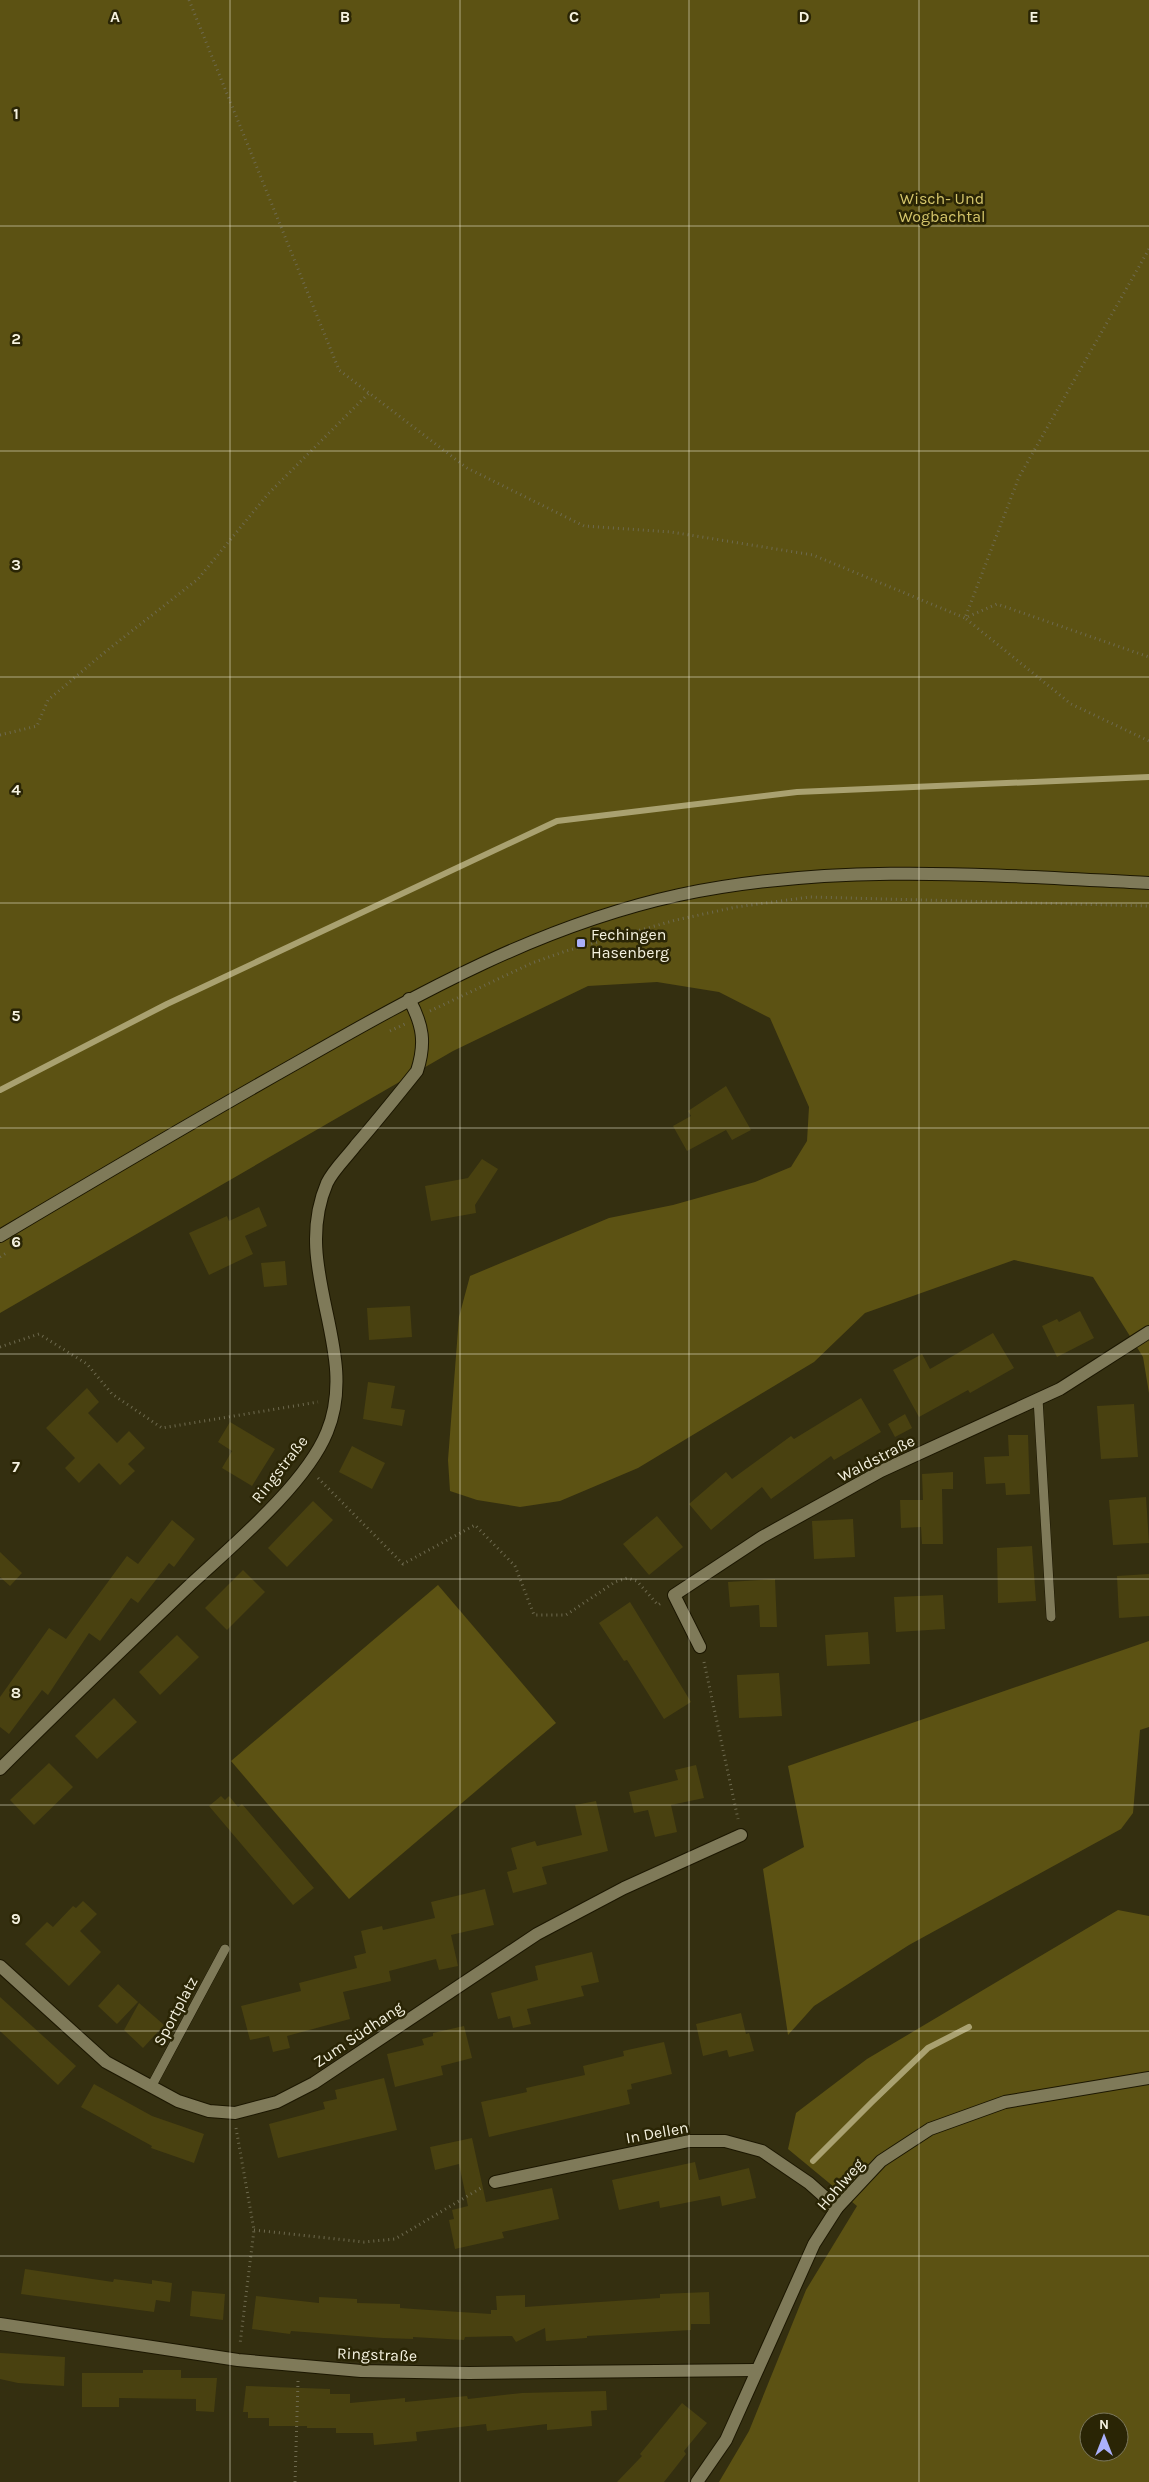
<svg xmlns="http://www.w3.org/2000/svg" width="1149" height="2482" viewBox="0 0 1149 2482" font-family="Karla,sans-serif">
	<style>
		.green { fill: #5c5213; fill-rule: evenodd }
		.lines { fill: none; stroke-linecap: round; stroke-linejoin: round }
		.stream { stroke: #a9a170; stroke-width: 6 }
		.building { fill: #494110 }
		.lane-casing { stroke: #1c1700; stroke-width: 10 }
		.street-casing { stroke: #1c1700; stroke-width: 14 }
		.secondary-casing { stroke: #1c1700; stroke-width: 14 }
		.path { stroke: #6e6a4f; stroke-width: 3; stroke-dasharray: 1 4; stroke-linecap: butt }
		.lane { stroke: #7f7a59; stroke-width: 9 }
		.street { stroke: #7f7a59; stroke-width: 12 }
		.secondary { stroke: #7f7a59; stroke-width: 12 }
		.grid { fill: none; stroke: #f5f2e0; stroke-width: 1; stroke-opacity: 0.55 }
		.poi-dot { fill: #aab0fb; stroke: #2a2505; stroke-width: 2 }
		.labels { text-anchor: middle; stroke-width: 5; stroke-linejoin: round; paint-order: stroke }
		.park-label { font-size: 16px; fill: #d5c66b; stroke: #2a2505 }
		.poi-label { font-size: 16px; fill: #f5f2e0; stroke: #2a2505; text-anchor: start }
		.street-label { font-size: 16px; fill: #f5f2e0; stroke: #2a2505 }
		.grid-label { font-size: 16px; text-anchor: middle; font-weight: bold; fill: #f5f2e0; stroke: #2a2505; stroke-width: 5; stroke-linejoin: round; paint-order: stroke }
	</style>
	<rect width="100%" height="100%" fill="#342f10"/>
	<g class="green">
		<polygon points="0,0 1149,0 1149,1393 1143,1357 1093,1277 1014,1260 865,1313 814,1362 638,1468 560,1501 520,1507 477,1500 450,1491 448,1460 459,1317 470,1276 609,1218 673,1205 755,1182 791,1167 807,1141 809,1107 770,1018 719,992 657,982 588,986 453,1051 0,1313"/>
		<polygon points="438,1585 556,1723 349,1899 231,1761"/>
		<polygon points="1149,1641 1149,1727 1140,1730 1133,1813 1121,1829 909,1945 814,2006 788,2035 763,1869 804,1847 788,1766"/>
		<path d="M 1118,1910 L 1149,1916 L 1149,2482 L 719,2482 L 749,2431 L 806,2290 L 857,2206 L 788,2149 L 796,2113 L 867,2059 ZM 1089,2422 L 1119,2422 L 1119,2452 L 1089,2452 Z"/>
	</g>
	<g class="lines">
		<g class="stream">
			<polyline points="0,1090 167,1004 557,821 797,792 1149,777"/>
			<polyline points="813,2161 872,2102 928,2048 969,2027"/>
		</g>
	</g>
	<g class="building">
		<polygon points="726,1086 751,1130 732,1140 726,1130 687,1151 673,1126 691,1116 688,1111"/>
		<polygon points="482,1159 498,1169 475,1205 476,1213 431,1221 425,1186 468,1178"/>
		<polygon points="259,1207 267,1226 245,1236 253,1254 209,1275 189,1233 227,1216 229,1221"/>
		<polygon points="285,1261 287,1285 264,1287 261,1263"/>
		<polygon points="410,1306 412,1337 369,1340 367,1308"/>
		<polygon points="1080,1311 1094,1338 1057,1357 1042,1326 1057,1319 1059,1322"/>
		<polygon points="993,1333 1014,1368 970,1393 968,1390 919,1417 893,1370 922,1354 930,1369"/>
		<polygon points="368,1382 395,1386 391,1408 405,1410 402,1426 363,1419"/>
		<polygon points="87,1388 99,1402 88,1413 117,1443 129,1431 145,1448 128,1464 135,1471 120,1485 99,1463 79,1483 65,1468 75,1458 46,1428"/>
		<polygon points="861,1398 881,1432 834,1460 831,1456 771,1499 762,1487 711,1530 689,1504 726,1472 732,1479 791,1436 794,1439"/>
		<polygon points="1134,1404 1138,1457 1101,1459 1097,1406"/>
		<polygon points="905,1414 912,1428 895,1437 888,1424"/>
		<polygon points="230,1422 275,1449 252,1486 222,1468 232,1451 218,1442"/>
		<polygon points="1008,1435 1028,1435 1030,1494 1006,1495 1005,1483 986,1484 984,1457 1009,1456"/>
		<polygon points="352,1446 385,1463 372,1489 339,1472"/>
		<polygon points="953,1472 953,1489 942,1489 943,1544 922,1544 921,1527 901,1528 900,1500 923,1500 922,1474"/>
		<polygon points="1146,1497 1149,1543 1113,1545 1109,1500"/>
		<polygon points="313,1501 333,1520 287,1567 268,1548"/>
		<polygon points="657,1516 683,1547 649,1575 623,1544"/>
		<polygon points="853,1519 855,1557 814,1559 812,1521"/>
		<polygon points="172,1520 195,1539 174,1567 169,1563 138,1603 131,1598 100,1641 89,1633 48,1695 42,1690 9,1734 0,1727 0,1697 49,1628 66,1639 127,1556 138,1564"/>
		<polygon points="1032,1546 1036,1601 998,1603 997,1548"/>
		<polygon points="0,1552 22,1573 10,1586 0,1577"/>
		<polygon points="243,1570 265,1592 227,1630 205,1608"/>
		<polygon points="1149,1574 1149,1616 1119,1618 1117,1576"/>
		<polygon points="775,1579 777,1627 760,1627 759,1605 730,1607 728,1582"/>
		<polygon points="943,1595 945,1629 896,1632 894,1597"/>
		<polygon points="630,1602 691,1702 664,1719 627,1660 624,1661 599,1623"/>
		<polygon points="868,1632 870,1664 827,1666 825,1635"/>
		<polygon points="177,1635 199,1657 160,1695 139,1672"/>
		<polygon points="779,1673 782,1716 739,1718 737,1675"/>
		<polygon points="114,1698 137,1722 97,1759 75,1736"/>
		<polygon points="49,1763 73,1787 34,1825 10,1800"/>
		<polygon points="696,1765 704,1798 671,1805 677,1832 655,1837 648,1810 634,1813 629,1792 678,1780 675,1770"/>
		<polygon points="221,1796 225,1800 229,1796 238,1807 242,1804 314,1888 293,1905 209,1806"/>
		<polygon points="596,1801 608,1851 542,1867 547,1884 513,1893 507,1872 517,1869 511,1848 535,1841 537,1846 582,1835 575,1805"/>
		<polygon points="485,1889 494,1925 451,1935 458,1966 439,1970 436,1959 389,1971 391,1981 343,1992 350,2019 287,2036 290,2048 273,2052 269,2036 250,2040 241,2006 301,1991 299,1983 357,1968 354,1956 366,1953 361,1931 382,1926 383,1930 435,1918 431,1902"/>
		<polygon points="83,1901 97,1914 80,1931 101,1952 69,1986 25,1944 47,1922 53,1927 73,1906 76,1908"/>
		<polygon points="592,1952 599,1982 581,1986 584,1996 527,2009 531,2024 513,2028 510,2016 498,2019 491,1993 538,1980 535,1966"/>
		<polygon points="118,1984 138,2002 117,2024 98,2006"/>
		<polygon points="0,1997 76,2066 58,2085 0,2031"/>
		<polygon points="139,2003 164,2025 143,2048 124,2030"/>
		<polygon points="741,2013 746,2034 749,2033 754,2051 729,2057 727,2050 703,2056 696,2024"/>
		<polygon points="464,2026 472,2058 441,2066 443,2075 395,2087 387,2054 424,2045 422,2039 433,2036 433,2033"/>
		<polygon points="664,2042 672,2074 631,2084 632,2089 627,2090 630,2104 489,2137 481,2102 527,2092 526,2088 585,2075 583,2066 624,2056 623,2051"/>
		<polygon points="384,2078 397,2130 278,2158 269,2124 325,2109 323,2102 337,2099 335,2090"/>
		<polygon points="94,2084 152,2116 204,2134 194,2163 151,2148 152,2146 81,2107"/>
		<polygon points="472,2138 486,2202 552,2188 559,2219 502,2232 504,2238 455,2249 449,2220 454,2219 452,2210 468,2206 459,2164 435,2170 430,2147"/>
		<polygon points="695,2162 699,2180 749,2168 756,2198 722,2206 720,2196 660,2208 659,2201 619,2210 612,2180"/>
		<polygon points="25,2269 113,2282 114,2279 152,2284 152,2280 172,2283 170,2302 156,2300 154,2312 21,2294"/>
		<polygon points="192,2291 225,2294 223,2320 190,2316"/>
		<polygon points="709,2292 710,2324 691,2324 691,2330 587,2336 587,2338 546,2341 545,2328 516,2342 512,2336 465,2337 464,2340 413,2337 413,2339 383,2338 291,2331 290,2334 252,2329 256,2296 319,2303 319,2297 357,2299 357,2303 400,2304 400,2308 414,2309 491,2314 491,2310 497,2310 496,2296 525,2295 525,2307 660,2298 660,2294"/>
		<polygon points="0,2353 65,2357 64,2386 18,2383 0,2379"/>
		<polygon points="143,2370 181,2370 181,2378 217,2378 214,2412 196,2411 196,2399 119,2398 119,2407 82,2407 82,2373 143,2373"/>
		<polygon points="246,2386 330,2389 330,2394 350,2394 350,2403 405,2398 405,2402 467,2396 468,2399 522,2393 606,2391 607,2410 591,2411 592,2426 547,2430 547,2424 487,2431 486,2424 416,2432 417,2441 374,2445 373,2433 336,2433 336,2428 307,2428 307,2426 269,2426 269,2418 248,2418 248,2412 243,2412"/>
		<polygon points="682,2403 707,2423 684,2451 686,2454 664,2482 617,2482 642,2456 640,2454"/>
	</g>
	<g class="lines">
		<g class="lane-casing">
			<g id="lane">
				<polyline points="1038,1399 1051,1617"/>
				<polyline points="151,2087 225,1949"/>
			</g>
		</g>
		<g class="street-casing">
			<g id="street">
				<polyline points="700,1647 674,1595 762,1537 881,1471 1060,1389 1149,1332"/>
				<path d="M 0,1769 C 63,1706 127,1645 191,1584 C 233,1545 306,1484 327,1432 C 361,1350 290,1269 327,1183 C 333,1170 347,1157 356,1145 C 377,1121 397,1096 417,1071 C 426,1043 423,1025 409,999"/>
				<polyline points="0,1966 106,2062 178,2101 209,2111 235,2113 277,2102 314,2083 537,1934 624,1888 741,1835"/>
				<polyline points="495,2182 689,2141 725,2141 762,2151 809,2183 837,2208"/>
				<polyline points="0,2324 238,2360 361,2371 469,2373 755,2370"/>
				<polyline points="697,2482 726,2440 814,2244 837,2208 881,2161 930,2129 1005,2102 1149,2078"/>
			</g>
		</g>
		<g class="secondary-casing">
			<path id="secondary" d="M 0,1236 C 99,1177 199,1118 300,1061 C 421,992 541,925 679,895 C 834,862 992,875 1149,883"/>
		</g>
		<g class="path">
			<polyline points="189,0 339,370 467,468 584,526 671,532 813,555 965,618 997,604 1149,657"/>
			<polyline points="1149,249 1019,477 965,618 1071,704 1149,741"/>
			<polyline points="0,735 37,726 48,700 105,652 198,579 268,494 369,393"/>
			<polyline points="430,1011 532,963 566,951 676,920 736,907 810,897 1149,906"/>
			<polyline points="390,1031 405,1024"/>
			<polyline points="0,1257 8,1252"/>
			<polyline points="0,1347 39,1334 87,1364 112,1394 162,1428 318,1402"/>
			<polyline points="318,1478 403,1564 475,1525 515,1566 534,1615 566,1615 615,1582 627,1578 637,1581 658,1605 661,1603"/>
			<polyline points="704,1662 738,1819"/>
			<polyline points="236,2128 254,2230 240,2344"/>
			<polyline points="254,2230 364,2242 395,2239 481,2188"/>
			<polyline points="295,2482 298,2381"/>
		</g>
		<use href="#lane" class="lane"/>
		<use href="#street" class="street"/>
		<use href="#secondary" class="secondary"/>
	</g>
	<path class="grid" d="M 230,0 L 230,2482M 460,0 L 460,2482M 689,0 L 689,2482M 919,0 L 919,2482M 0,226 L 1149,226M 0,451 L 1149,451M 0,677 L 1149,677M 0,903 L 1149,903M 0,1128 L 1149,1128M 0,1354 L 1149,1354M 0,1579 L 1149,1579M 0,1805 L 1149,1805M 0,2031 L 1149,2031M 0,2256 L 1149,2256"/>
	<rect class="poi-dot" x="576" y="938" width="10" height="10" rx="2.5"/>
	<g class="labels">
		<g class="park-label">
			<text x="942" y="204">Wisch- Und<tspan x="942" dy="18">Wogbachtal</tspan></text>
		</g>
		<g class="poi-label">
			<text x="591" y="940">Fechingen<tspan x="591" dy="18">Hasenberg</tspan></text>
		</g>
		<g class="street-label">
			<text transform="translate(876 1458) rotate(-27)" y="6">Waldstraße</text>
			<text transform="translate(279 1469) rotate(-52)" y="6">Ringstraße</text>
			<text transform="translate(175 2011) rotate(-62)" y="6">Sportplatz</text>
			<text transform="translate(358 2034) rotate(-34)" y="6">Zum Südhang</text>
			<text transform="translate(657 2132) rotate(-10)" y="6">In Dellen</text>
			<text transform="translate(840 2184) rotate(-49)" y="6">Hohlweg</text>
			<text transform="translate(377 2354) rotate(2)" y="6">Ringstraße</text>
		</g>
	</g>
	<g class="grid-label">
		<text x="115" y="22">A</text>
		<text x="345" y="22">B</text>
		<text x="574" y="22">C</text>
		<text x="804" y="22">D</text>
		<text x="1034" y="22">E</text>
		<text x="16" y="119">1</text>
		<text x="16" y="344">2</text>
		<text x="16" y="570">3</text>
		<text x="16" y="795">4</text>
		<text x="16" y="1021">5</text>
		<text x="16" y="1247">6</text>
		<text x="16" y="1472">7</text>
		<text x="16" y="1698">8</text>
		<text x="16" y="1924">9</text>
	</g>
	<g transform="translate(1104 2437)"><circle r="24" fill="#2a2505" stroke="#7b775d"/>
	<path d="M0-4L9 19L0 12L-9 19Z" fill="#aab0fb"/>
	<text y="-8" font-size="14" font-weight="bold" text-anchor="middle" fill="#f5f2e0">N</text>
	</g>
</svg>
